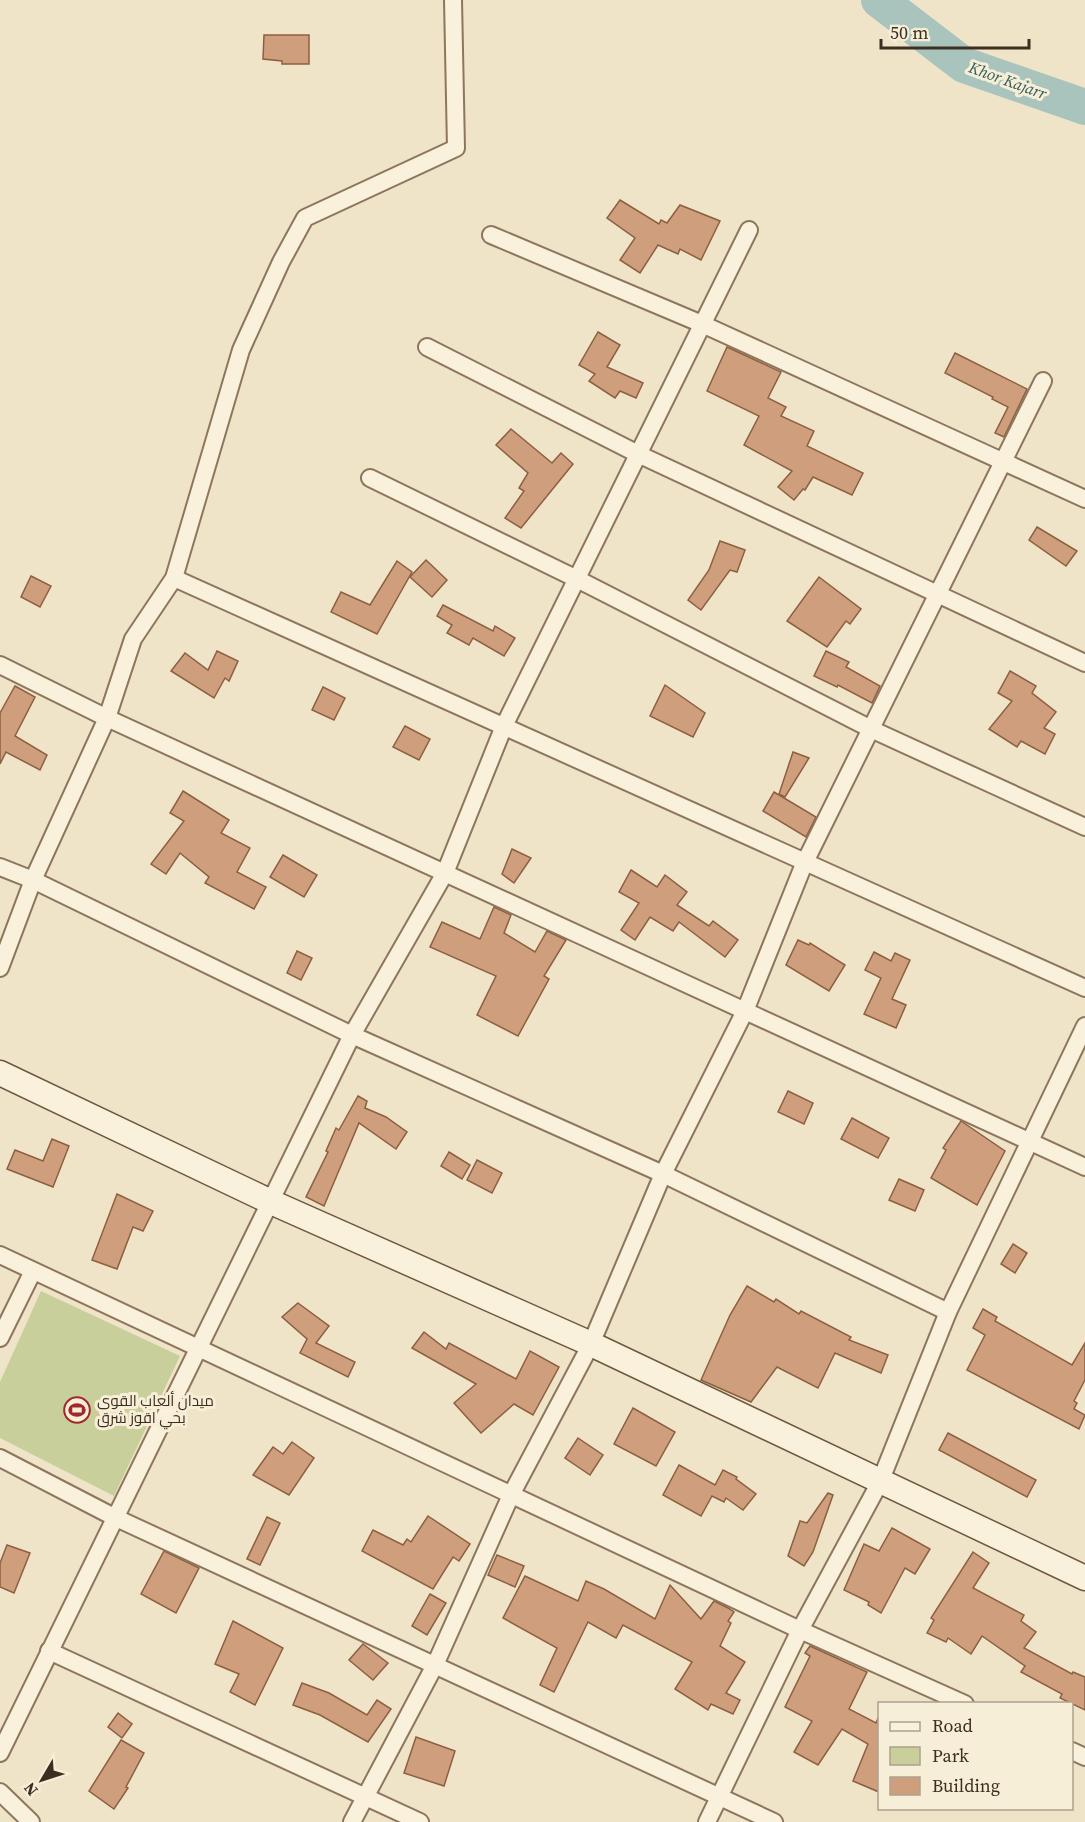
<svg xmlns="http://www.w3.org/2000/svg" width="1085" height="1822" viewBox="0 0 1085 1822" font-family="'Source Serif 4',Cairo,serif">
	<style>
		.green { fill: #c9cf9b }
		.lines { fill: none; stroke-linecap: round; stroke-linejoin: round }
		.river { stroke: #a9c4bc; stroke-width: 36 }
		.building { fill: #cf9f7d; stroke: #8d5f41; stroke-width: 1.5 }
		.street-casing { stroke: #8d765c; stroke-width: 20 }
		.secondary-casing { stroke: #6f573f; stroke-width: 27 }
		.street { stroke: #faf1dc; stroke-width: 16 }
		.secondary { stroke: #faf1dc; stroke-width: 24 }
		.labels { text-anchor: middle; stroke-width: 6; stroke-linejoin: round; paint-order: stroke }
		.poi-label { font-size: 15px; fill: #3d2e20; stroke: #f7eed8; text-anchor: start }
		.water-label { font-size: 16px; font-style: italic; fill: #2f5d5a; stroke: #f7eed8 }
	</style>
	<rect width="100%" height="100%" fill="#f0e4c8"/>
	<polygon class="green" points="41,1291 180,1356 114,1496 0,1438 0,1382"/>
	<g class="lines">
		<polyline class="river" points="879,0 964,65 1085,107"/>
	</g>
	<g class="building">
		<polygon points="264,35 309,35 309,64 282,64 282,61 263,59"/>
		<polygon points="620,200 659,224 661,220 667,223 680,205 720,221 701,260 680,249 678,254 658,245 640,273 620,260 635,238 607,218"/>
		<polygon points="598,332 620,345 607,367 643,383 636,398 620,391 615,398 589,381 595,374 579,365"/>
		<polygon points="727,347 781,372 768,398 786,407 781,416 814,431 807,446 863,473 852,495 813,477 805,490 803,489 794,500 778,487 792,471 744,445 759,416 707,391"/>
		<polygon points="955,353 1027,389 1004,437 995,433 1008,407 992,399 993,397 945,373"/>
		<polygon points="511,429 552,463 561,453 573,464 521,528 505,518 524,491 519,488 528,473 496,445"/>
		<polygon points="1037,527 1077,551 1066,566 1029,540"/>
		<polygon points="720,541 745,550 737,572 730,570 701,610 688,600 709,570"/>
		<polygon points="426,560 447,580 432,597 410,577"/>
		<polygon points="397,561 412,572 377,634 331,612 341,592 370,605"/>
		<polygon points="31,576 51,586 40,607 21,597"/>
		<polygon points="819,577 861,609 850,624 846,621 827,647 787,621"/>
		<polygon points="443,605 493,631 495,626 515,638 504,656 473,638 469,645 447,633 452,625 437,616"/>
		<polygon points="217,651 238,661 229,681 225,678 214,698 171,671 185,653 208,670"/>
		<polygon points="826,651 849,662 846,667 880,686 872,703 838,685 837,687 814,676"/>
		<polygon points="1010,671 1036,686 1032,693 1056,712 1044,728 1055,734 1045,754 1021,741 1017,747 989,729 1012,701 998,693"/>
		<polygon points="665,685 705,713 693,737 650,716"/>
		<polygon points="15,686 35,697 15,736 47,755 40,770 6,752 0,764 0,713"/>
		<polygon points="323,687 345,698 334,720 312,710"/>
		<polygon points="405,726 430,739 419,760 393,747"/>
		<polygon points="793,752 809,758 785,797 779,794"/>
		<polygon points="183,791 229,820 221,833 250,848 237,872 266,887 254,909 205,883 209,877 180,853 166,874 151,864 184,821 170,813"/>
		<polygon points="774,792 816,817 806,837 763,811"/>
		<polygon points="512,849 531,858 514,883 502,874"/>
		<polygon points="283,855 317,875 304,897 270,877"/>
		<polygon points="631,870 657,887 665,875 687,892 677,905 709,926 713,921 738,940 725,957 679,922 673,931 650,917 635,940 621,930 639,903 619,892"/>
		<polygon points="494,907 511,915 504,933 535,952 547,931 566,940 544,976 549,979 518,1036 477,1015 496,976 430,947 442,922 480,939"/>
		<polygon points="798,940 809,945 810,943 845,965 829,991 786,965"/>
		<polygon points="297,951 312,958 301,980 287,973"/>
		<polygon points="874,952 891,961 895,953 910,960 892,999 906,1005 896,1028 864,1014 881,978 865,970"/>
		<polygon points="788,1091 813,1103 804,1124 778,1112"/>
		<polygon points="358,1096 367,1101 365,1108 386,1117 407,1132 396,1149 359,1123 324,1206 306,1197 328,1152 326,1151 336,1128 339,1130"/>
		<polygon points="852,1118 889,1138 878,1158 841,1139"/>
		<polygon points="961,1121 1005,1151 977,1205 931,1178 946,1150 943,1148"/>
		<polygon points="52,1139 69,1146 53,1187 7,1169 15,1150 43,1161"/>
		<polygon points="449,1152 470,1165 462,1179 441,1166"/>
		<polygon points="477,1160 502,1173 492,1193 467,1180"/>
		<polygon points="899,1179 924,1190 915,1211 889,1200"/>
		<polygon points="117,1194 153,1211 143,1231 133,1227 117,1269 92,1260"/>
		<polygon points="1013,1244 1027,1253 1015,1273 1001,1264"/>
		<polygon points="747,1286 774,1302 776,1299 799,1314 801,1311 851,1337 849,1340 888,1355 881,1373 835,1353 818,1388 777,1367 751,1402 701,1380 730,1315"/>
		<polygon points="298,1303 329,1326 316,1343 355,1362 348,1377 300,1353 307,1339 282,1317"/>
		<polygon points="983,1309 997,1317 995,1321 1072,1365 1085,1343 1085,1380 1074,1401 1077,1403 1074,1409 1085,1415 1079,1429 967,1370 985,1335 973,1328"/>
		<polygon points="424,1332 446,1349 449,1343 516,1379 530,1351 559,1367 533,1415 514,1404 481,1433 454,1403 476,1384 412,1348"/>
		<polygon points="633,1408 675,1432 656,1466 614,1444"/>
		<polygon points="948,1433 1036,1480 1027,1497 939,1450"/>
		<polygon points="578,1438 603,1455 590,1475 565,1458"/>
		<polygon points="292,1442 314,1458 289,1495 253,1475 273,1447 283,1454"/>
		<polygon points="679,1465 715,1485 723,1470 737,1477 736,1479 756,1494 743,1510 726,1498 724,1502 712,1496 701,1516 663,1495"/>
		<polygon points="828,1493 833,1495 813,1552 804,1566 788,1556 800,1521 807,1523"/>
		<polygon points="428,1516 470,1544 459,1561 453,1557 433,1589 362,1551 373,1530 403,1545 407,1539 411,1542"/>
		<polygon points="267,1517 280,1523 260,1565 247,1559"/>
		<polygon points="892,1528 930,1549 915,1574 905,1568 881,1613 868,1605 869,1602 844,1590 864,1544 879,1551"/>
		<polygon points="7,1545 30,1553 14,1593 0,1587 0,1563"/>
		<polygon points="164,1551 199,1568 176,1613 141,1594"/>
		<polygon points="973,1552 989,1563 973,1588 1024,1615 1021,1621 1036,1632 1024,1648 1072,1674 1073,1672 1085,1677 1085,1710 1060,1698 1062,1694 1021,1672 1025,1666 982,1636 971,1654 948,1638 946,1642 927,1633 934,1620 931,1618"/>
		<polygon points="497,1555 524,1566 515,1587 488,1575"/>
		<polygon points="525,1576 578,1601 586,1581 604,1589 655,1619 670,1585 701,1619 714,1601 728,1608 734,1612 728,1621 731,1623 720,1646 745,1662 726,1693 740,1700 733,1714 711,1704 708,1710 675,1689 692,1662 623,1625 616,1638 588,1622 554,1692 540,1685 557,1648 503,1618"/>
		<polygon points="430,1594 446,1603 427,1635 412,1626"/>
		<polygon points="233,1621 283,1648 255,1705 230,1692 239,1674 215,1664"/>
		<polygon points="363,1644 388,1663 373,1680 349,1660"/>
		<polygon points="810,1646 867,1672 849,1709 876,1723 879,1716 879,1792 853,1781 868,1744 842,1729 818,1765 794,1752 812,1721 785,1707 810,1656 805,1653"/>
		<polygon points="302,1683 329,1693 367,1715 377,1700 391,1709 368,1742 320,1715 293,1705"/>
		<polygon points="118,1713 132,1724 122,1738 108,1727"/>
		<polygon points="416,1737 455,1751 444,1786 404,1773"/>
		<polygon points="121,1740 144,1753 126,1787 128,1788 114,1809 89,1791"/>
	</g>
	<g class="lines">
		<g class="street-casing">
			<g id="street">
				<polyline points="491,235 702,324 1085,499"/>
				<polyline points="427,347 638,454 1085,663"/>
				<polyline points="370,478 579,580 873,730 1085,827"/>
				<polyline points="174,578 1085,988"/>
				<polyline points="0,665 107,718 1085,1167"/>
				<polyline points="0,867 33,880 352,1035 663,1174 948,1312"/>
				<polyline points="0,968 33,880 107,718 133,639 174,578 241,350 281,262 305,218 456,148 453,0"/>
				<polyline points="0,1255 800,1630 965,1704"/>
				<polyline points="0,1338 33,1271"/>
				<polyline points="0,1458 114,1517 774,1822"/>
				<polyline points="49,1651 420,1822"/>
				<polyline points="1072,1751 1085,1757"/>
				<polyline points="0,1753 352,1035 445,873 504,726 749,230"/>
				<polyline points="0,1792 31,1822"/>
				<polyline points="352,1822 435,1665 511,1495 591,1344 663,1174 745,1011 804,864 1043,381"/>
				<polyline points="707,1822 800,1630 880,1482 948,1312 1085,1026"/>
			</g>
		</g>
		<g class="secondary-casing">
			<polyline id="secondary" points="0,1073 271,1202 591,1344 1085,1578"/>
		</g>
		<use href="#street" class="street"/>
		<use href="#secondary" class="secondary"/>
	</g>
	<defs>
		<g id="stadium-ring" transform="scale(1.35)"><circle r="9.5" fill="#f7eed8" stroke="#9e2a2b" stroke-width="1.5"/><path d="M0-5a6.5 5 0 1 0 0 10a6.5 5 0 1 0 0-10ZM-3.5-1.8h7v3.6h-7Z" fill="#9e2a2b"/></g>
	</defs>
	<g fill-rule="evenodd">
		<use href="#stadium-ring" x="77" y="1410"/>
	</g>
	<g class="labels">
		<g class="poi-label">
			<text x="97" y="1406">ميدان ألعاب القوي<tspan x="97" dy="17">بحي اقوز شرق</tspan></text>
		</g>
		<g class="water-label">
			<text transform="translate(1008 80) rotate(20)" y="6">Khor Kajarr</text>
		</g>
	</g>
	<rect x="878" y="1702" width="195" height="108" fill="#f7eed8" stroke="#ada18e" stroke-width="1.5"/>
	<rect x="890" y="1722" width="30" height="9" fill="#faf1dc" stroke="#ada18e" stroke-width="1.5"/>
	<text x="932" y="1732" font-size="18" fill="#3d2e20">Road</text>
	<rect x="890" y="1747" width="30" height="18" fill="#c9cf9b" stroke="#ada18e" stroke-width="1.5"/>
	<text x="932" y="1762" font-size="18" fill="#3d2e20">Park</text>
	<rect x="890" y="1777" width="30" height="18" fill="#cf9f7d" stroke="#ada18e" stroke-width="1.5"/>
	<text x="932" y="1792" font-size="18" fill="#3d2e20">Building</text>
	<g transform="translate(42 1780) rotate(231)" stroke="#f7eed8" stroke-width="4.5" paint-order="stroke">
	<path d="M0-4.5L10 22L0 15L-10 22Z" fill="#3d2e20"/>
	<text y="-9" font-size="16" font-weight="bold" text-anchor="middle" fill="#3d2e20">N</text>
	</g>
	<path d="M881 39v9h148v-9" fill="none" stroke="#3d2e20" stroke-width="3"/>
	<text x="890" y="39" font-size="18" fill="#3d2e20" stroke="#f7eed8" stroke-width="4.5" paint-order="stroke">50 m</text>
</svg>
